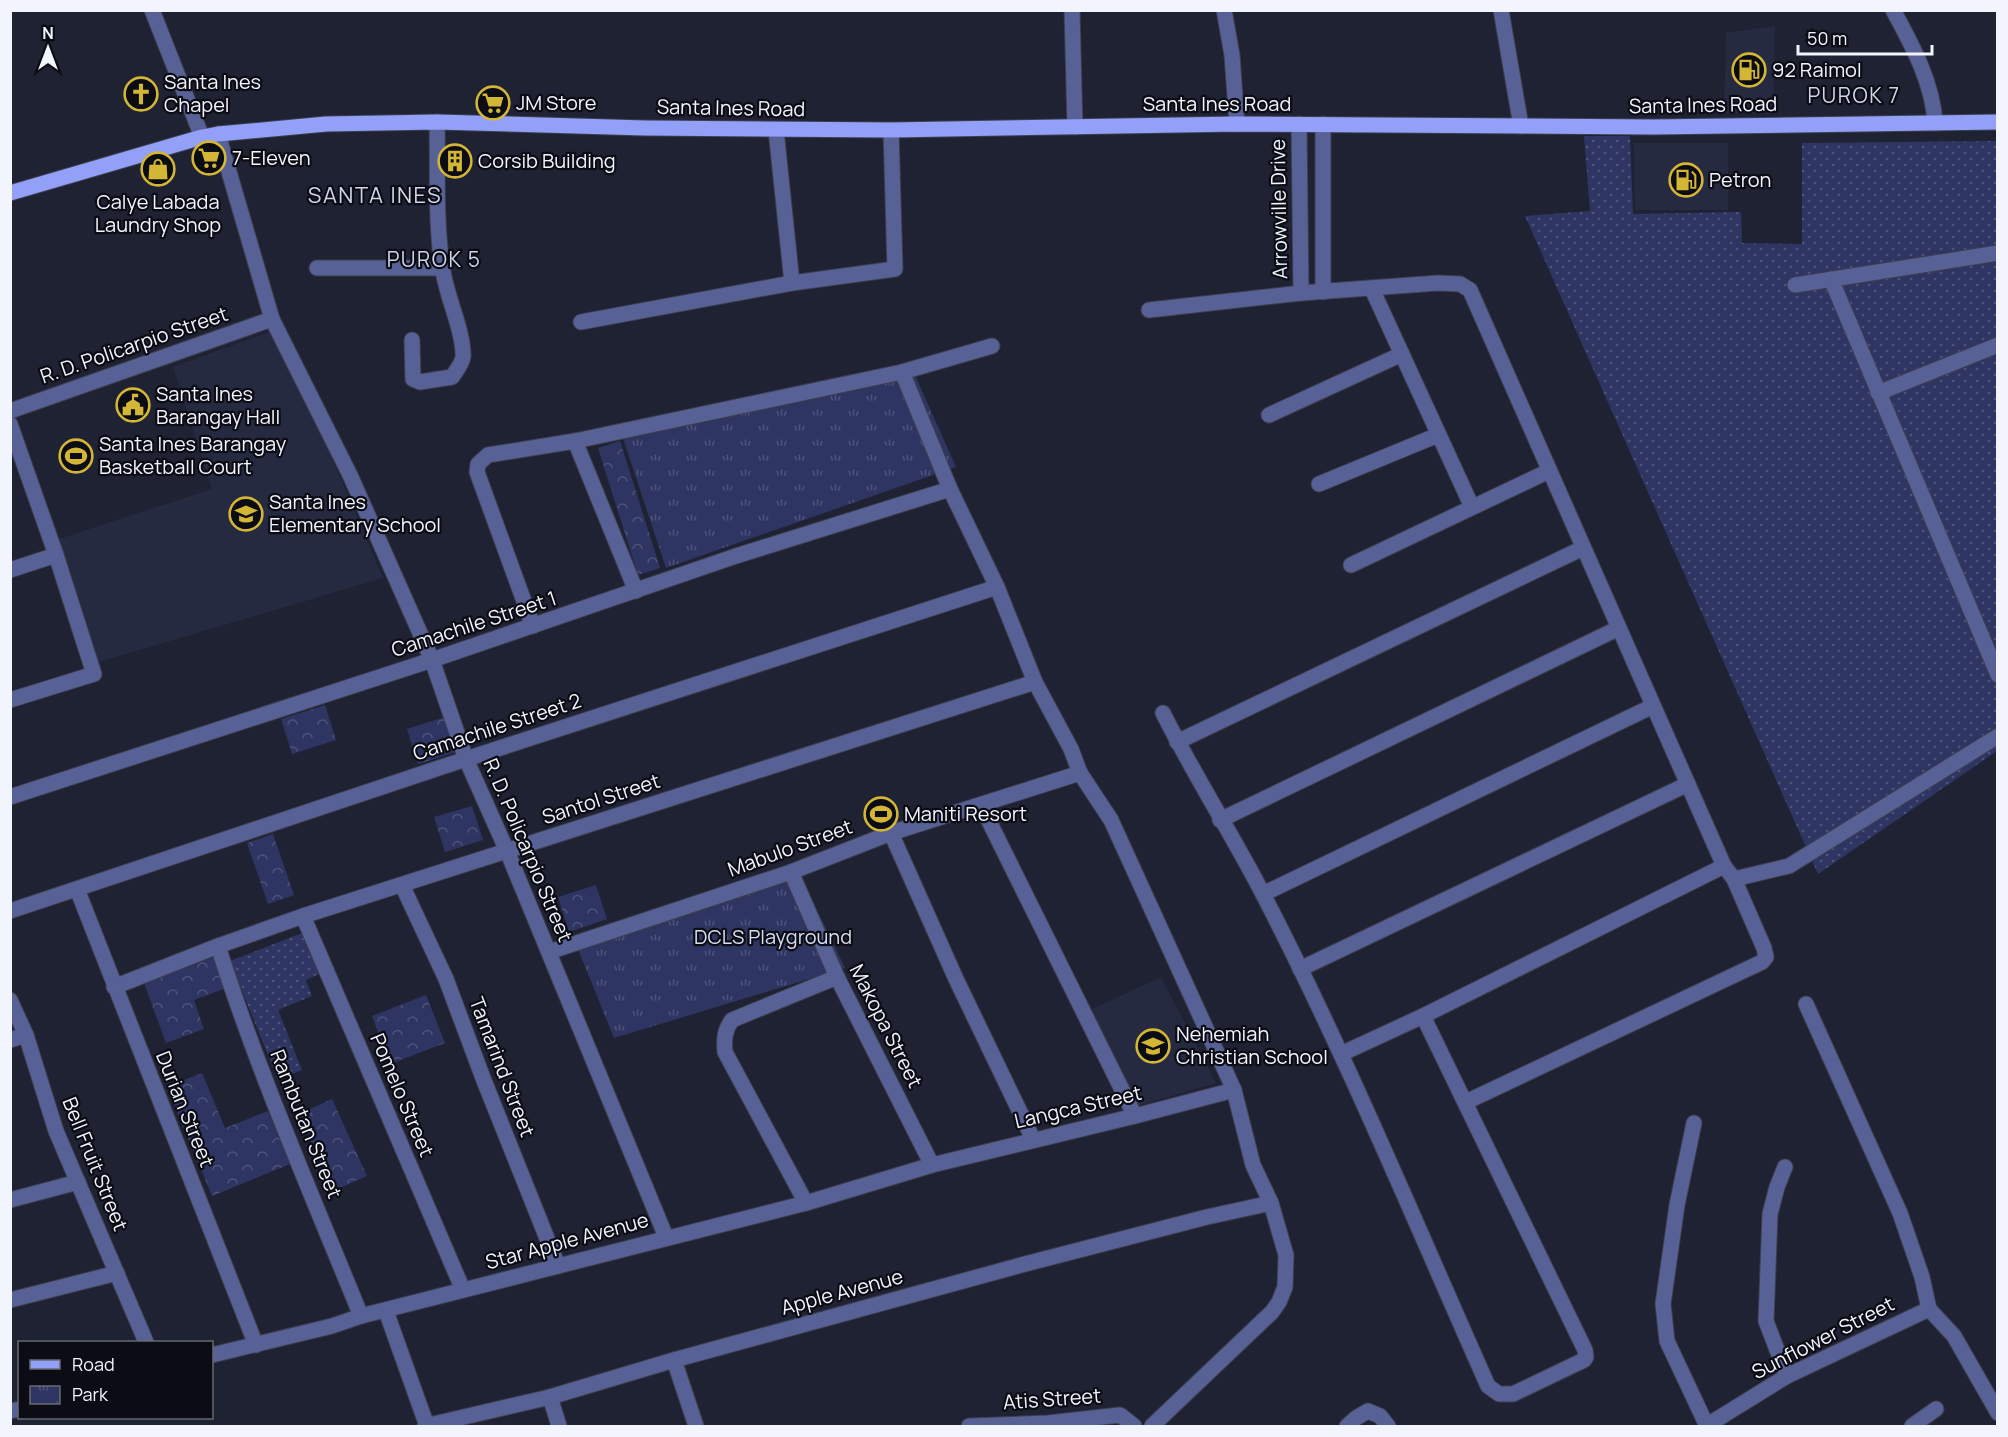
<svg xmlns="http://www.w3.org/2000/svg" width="2008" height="1437" viewBox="0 0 2008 1437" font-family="Manrope,sans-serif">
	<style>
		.built { fill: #262a41 }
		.grass { fill: url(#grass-dots) }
		.forest { fill: url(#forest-crowns) }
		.park { fill: url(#park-tufts) }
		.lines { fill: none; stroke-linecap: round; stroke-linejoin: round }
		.minor-casing { stroke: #3d3f4f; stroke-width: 17 }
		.primary-casing { stroke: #3d3f4f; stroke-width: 17 }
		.minor { stroke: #586195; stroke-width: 15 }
		.primary { stroke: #92a0f7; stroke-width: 15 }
		.labels { text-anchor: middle; stroke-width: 4.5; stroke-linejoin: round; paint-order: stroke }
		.poi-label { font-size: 20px; fill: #f2f4fe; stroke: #0b0c14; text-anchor: start }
		.street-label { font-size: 20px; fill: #f2f4fe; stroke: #0b0c14 }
		.park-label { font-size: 20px; fill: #d8ddf3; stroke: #0b0c14 }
		.neighbourhood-label { font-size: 21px; letter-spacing: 1.5px; fill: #cfd4ea; stroke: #0b0c14 }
		.quarter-label { font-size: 22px; letter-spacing: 1.5px; fill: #cfd4ea; stroke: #0b0c14 }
	</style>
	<defs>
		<pattern id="grass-dots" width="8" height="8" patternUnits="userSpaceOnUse" patternTransform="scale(1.5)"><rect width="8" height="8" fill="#2f3563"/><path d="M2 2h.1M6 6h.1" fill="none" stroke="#4e537a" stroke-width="1.8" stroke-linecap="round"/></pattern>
		<pattern id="forest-crowns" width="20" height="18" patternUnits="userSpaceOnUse" patternTransform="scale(1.5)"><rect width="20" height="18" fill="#2f3563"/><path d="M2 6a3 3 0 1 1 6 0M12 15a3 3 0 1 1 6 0" fill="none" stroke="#4e537a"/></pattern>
		<pattern id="park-tufts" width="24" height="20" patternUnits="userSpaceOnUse" patternTransform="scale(1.5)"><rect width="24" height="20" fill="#2f3563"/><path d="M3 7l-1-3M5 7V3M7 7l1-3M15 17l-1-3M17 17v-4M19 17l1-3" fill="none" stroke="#4e537a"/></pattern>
	</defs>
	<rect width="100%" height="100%" fill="#1f2233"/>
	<g class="built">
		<polygon points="1775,26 1773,114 1724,113 1726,33"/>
		<polygon points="1634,143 1728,143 1728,210 1635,210"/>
		<polygon points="277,329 383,578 99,662 59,539 212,489 173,367"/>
		<polygon points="1161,977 1216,1083 1138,1106 1090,1010"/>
	</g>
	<g class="grass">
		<polygon points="1584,136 1630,136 1633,214 1741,212 1742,243 1802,244 1802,143 1997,141 1997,751 1818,874 1525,216 1590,211"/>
		<polygon points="302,933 319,974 306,980 312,996 278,1010 302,1070 278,1080 230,961"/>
	</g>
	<g class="forest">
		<polygon points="620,441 660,568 638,575 598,448"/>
		<polygon points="325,705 336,740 292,754 281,719"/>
		<polygon points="445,717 456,752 418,764 407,729"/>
		<polygon points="472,806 483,840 445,852 434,817"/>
		<polygon points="273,834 294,895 268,904 247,843"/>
		<polygon points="596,885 607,919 569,932 558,897"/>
		<polygon points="217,956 229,987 194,1000 204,1029 166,1043 144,983"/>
		<polygon points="426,995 445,1043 390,1064 372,1016"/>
		<polygon points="202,1073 225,1128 268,1111 290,1164 212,1196 167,1087"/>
		<polygon points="332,1099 367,1176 333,1191 299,1114"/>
	</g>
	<g class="park">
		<polygon points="914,373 956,467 666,568 622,435"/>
		<polygon points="800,875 845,968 614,1038 578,949"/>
	</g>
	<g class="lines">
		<g class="minor-casing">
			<g id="minor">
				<polyline points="152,10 202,137"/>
				<polyline points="1072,10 1075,127"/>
				<polyline points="1224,10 1232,55 1237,124"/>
				<polyline points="1501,10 1521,126"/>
				<path d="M 1893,10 C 1912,45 1933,83 1935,123"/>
				<polyline points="1299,124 1301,293"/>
				<polyline points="1323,124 1323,292"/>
				<polyline points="776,130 792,283"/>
				<polyline points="218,134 272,319 350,475 432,660 466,759 507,851 666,1237"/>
				<polyline points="317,268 442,268"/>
				<polyline points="1831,279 1998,675"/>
				<polyline points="1795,285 1998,253"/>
				<polyline points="1372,289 1472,507"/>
				<polyline points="1149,310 1301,293 1438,283 1460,284 1470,290 1724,866 1734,879 1764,948 1766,957 1762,962 1466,1102"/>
				<polyline points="581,322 792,283 895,269 891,130"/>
				<path d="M 412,340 L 413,379 L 420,382 L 452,377 C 456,371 462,364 463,357 C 464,332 447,298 443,271 C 435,223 438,171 437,122"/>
				<polyline points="902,372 950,489 997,587 1035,682 1071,749 1080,773 1111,820 1234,1090 1253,1165 1271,1203 1286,1255 1285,1287 1279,1302 1272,1312 1152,1426"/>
				<polyline points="1878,393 1998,345"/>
				<polyline points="10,411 272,319"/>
				<polyline points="1269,415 1402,354"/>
				<polyline points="10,424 56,555 94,674 10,700"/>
				<polyline points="575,441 636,591"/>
				<polyline points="1319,484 1438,435"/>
				<polyline points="1351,565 1549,471"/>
				<polyline points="10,570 56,555"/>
				<polyline points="533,626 477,472 478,464 488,455 575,441 902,372 992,346"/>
				<path d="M 1163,713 C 1194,775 1232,834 1264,896 C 1346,1055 1415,1222 1488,1386 L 1499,1394 L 1513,1394 L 1584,1360 L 1586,1357 L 1585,1350 L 1423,1016"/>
				<polyline points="1177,742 1583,548"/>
				<polyline points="10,797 432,660 736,556 950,489"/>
				<polyline points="981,805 1135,1116"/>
				<polyline points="1220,820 1619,628"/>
				<polyline points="891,833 956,979 1033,1139"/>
				<polyline points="791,872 837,977 932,1165"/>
				<polyline points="1734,879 1789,866 1998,736"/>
				<polyline points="402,885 446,979 483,1078 558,1266"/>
				<polyline points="77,889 256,1345"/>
				<polyline points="1263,894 1653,706"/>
				<polyline points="10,911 466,759 997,587"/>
				<polyline points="303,916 463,1290"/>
				<path d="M 218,946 C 258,1072 311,1193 361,1316"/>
				<polyline points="549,952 791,872 891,833 1080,773"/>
				<polyline points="1300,969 1688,784"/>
				<polyline points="114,987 218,946 303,916 1035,682"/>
				<polyline points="10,1000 26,1035 56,1131 146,1342"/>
				<polyline points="1806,1004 1900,1213 1922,1277 1929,1309 1954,1336 1998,1413"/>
				<polyline points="10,1040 26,1035"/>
				<polyline points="1341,1054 1423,1016 1724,866"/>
				<polyline points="1694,1123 1677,1205 1663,1304 1667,1341 1707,1426"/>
				<polyline points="1785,1167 1777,1187 1770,1214 1766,1321 1787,1376"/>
				<polyline points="10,1200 78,1182"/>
				<path d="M 806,1203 L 725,1052 C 724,1040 724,1031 732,1020 L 837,977"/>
				<polyline points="10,1300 117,1273"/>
				<polyline points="386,1311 427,1426"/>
				<polyline points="212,1355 332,1326 361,1316 806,1203 932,1165 1135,1116 1234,1090"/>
				<polyline points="674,1360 696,1426"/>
				<polyline points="550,1397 559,1426"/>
				<polyline points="10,1411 20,1409"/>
				<polyline points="425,1426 550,1397 674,1360 1025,1264 1207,1217 1271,1203"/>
				<polyline points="969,1426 1048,1423 1120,1415 1134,1426"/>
				<polyline points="1347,1426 1356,1418 1368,1411 1380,1416 1388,1426"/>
				<polyline points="1706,1426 1787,1376 1929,1309"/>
				<polyline points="1912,1426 1936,1409"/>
			</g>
		</g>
		<g class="primary-casing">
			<polyline id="primary" points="10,193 202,137 218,134 326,124 437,122 645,128 891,130 1237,124 1653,127 1998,122"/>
		</g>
		<use href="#minor" class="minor"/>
		<use href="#primary" class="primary"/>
	</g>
	<defs>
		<g id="fuel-ring" transform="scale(1.725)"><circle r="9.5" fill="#0b0c14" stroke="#d3b635" stroke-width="1.5"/><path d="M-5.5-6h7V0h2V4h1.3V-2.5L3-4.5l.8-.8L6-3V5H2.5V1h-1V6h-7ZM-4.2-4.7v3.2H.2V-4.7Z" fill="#d3b635"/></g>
		<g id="church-ring" transform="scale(1.725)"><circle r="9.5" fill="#0b0c14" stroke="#d3b635" stroke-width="1.5"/><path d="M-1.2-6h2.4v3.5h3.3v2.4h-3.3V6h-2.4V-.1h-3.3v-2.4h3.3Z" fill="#d3b635"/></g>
		<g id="supermarket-ring" transform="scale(1.725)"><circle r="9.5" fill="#0b0c14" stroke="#d3b635" stroke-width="1.5"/><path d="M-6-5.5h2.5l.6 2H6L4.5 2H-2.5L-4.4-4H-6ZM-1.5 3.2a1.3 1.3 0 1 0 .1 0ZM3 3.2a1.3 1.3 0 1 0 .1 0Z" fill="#d3b635"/></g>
		<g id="building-ring" transform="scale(1.725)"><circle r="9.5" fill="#0b0c14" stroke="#d3b635" stroke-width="1.5"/><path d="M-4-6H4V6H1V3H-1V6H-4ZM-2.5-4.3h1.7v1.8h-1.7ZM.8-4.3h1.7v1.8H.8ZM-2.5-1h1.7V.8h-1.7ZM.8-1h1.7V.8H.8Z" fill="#d3b635"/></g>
		<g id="shop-ring" transform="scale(1.725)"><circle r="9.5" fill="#0b0c14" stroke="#d3b635" stroke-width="1.5"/><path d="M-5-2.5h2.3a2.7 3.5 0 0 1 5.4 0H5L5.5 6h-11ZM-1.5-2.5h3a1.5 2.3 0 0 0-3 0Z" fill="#d3b635"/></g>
		<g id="civic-ring" transform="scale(1.725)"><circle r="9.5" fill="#0b0c14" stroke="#d3b635" stroke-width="1.5"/><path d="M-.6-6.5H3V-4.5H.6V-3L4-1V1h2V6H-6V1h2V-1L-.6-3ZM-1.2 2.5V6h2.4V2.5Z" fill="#d3b635"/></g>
		<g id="stadium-ring" transform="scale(1.725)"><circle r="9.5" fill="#0b0c14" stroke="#d3b635" stroke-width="1.5"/><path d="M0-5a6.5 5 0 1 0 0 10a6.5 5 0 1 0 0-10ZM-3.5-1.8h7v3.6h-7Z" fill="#d3b635"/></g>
		<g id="school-ring" transform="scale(1.725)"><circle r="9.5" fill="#0b0c14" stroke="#d3b635" stroke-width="1.5"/><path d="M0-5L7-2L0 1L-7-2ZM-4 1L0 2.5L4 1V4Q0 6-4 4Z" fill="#d3b635"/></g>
	</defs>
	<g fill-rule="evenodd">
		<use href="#fuel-ring" x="1749" y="70"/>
		<use href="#church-ring" x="141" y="94"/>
		<use href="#supermarket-ring" x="493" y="103"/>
		<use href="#supermarket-ring" x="209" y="158"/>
		<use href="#building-ring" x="455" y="161"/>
		<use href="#shop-ring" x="158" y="169"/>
		<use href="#fuel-ring" x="1686" y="180"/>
		<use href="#civic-ring" x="133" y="405"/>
		<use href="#stadium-ring" x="76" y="456"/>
		<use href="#school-ring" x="246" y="514"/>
		<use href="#stadium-ring" x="881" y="814"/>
		<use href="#school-ring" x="1153" y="1046"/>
	</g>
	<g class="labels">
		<g class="poi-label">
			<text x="1772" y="77">92 Raimol</text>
			<text x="164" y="89">Santa Ines<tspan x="164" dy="23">Chapel</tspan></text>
			<text x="516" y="110">JM Store</text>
			<text x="232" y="165">7-Eleven</text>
			<text x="478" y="168">Corsib Building</text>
			<text x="1709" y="187">Petron</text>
			<text x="158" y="209" text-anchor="middle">Calye Labada<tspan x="158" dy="23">Laundry Shop</tspan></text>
			<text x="156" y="401">Santa Ines<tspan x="156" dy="23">Barangay Hall</tspan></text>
			<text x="99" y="451">Santa Ines Barangay<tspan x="99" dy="23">Basketball Court</tspan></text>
			<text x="269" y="509">Santa Ines<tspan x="269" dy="23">Elementary School</tspan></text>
			<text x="904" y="821">Maniti Resort</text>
			<text x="1176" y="1041">Nehemiah<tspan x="1176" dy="23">Christian School</tspan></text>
		</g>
		<g class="street-label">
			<text x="1217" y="111">Santa Ines Road</text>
			<text transform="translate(1703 105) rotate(-1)" y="7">Santa Ines Road</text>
			<text transform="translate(731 108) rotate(1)" y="7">Santa Ines Road</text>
			<text transform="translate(1279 209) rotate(-91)" y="7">Arrowville Drive</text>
			<text transform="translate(134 345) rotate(-19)" y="7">R. D. Policarpio Street</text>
			<text transform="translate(474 624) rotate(-18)" y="7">Camachile Street 1</text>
			<text transform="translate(497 727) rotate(-18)" y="7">Camachile Street 2</text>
			<text transform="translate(601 799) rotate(-18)" y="7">Santol Street</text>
			<text transform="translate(790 848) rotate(-20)" y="7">Mabulo Street</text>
			<text transform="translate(528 850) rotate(67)" y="7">R. D. Policarpio Street</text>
			<text transform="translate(886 1026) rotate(63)" y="7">Makopa Street</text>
			<text transform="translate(502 1067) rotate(69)" y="7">Tamarind Street</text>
			<text transform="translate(402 1095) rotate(67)" y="7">Pomelo Street</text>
			<text transform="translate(1078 1107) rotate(-13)" y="7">Langca Street</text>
			<text transform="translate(185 1109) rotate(68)" y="7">Durian Street</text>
			<text transform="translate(306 1124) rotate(68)" y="7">Rambutan Street</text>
			<text transform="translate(95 1164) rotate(68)" y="7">Bell Fruit Street</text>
			<text transform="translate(567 1241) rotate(-15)" y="7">Star Apple Avenue</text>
			<text transform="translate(842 1292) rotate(-15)" y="7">Apple Avenue</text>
			<text transform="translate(1823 1338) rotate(-27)" y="7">Sunflower Street</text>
			<text transform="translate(1052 1399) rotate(-4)" y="7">Atis Street</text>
		</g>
		<g class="park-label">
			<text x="773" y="944">DCLS Playground</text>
		</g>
		<g class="neighbourhood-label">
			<text x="1854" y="103">PUROK 7</text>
			<text x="434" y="267">PUROK 5</text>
		</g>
		<g class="quarter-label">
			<text x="375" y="203">SANTA INES</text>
		</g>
	</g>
	<rect width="2008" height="1437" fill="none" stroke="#f2f4fe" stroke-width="24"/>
	<rect x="18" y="1341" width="195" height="78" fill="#0b0c14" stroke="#676972" stroke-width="1.5"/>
	<rect x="30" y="1360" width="30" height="9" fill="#92a0f7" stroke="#676972" stroke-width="1.5"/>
	<text x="72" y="1371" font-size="18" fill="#f2f4fe">Road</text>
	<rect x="30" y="1386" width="30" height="18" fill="url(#park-tufts)" stroke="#676972" stroke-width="1.5"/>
	<text x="72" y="1401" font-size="18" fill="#f2f4fe">Park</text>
	<g transform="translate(48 48)" stroke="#0b0c14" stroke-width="4.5" paint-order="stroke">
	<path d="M0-4.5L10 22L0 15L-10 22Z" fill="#f2f4fe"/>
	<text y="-9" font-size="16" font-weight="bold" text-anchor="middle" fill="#f2f4fe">N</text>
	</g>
	<path d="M1798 45v9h134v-9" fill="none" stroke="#f2f4fe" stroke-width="3"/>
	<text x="1807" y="45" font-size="18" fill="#f2f4fe" stroke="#0b0c14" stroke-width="4.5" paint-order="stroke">50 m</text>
</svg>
